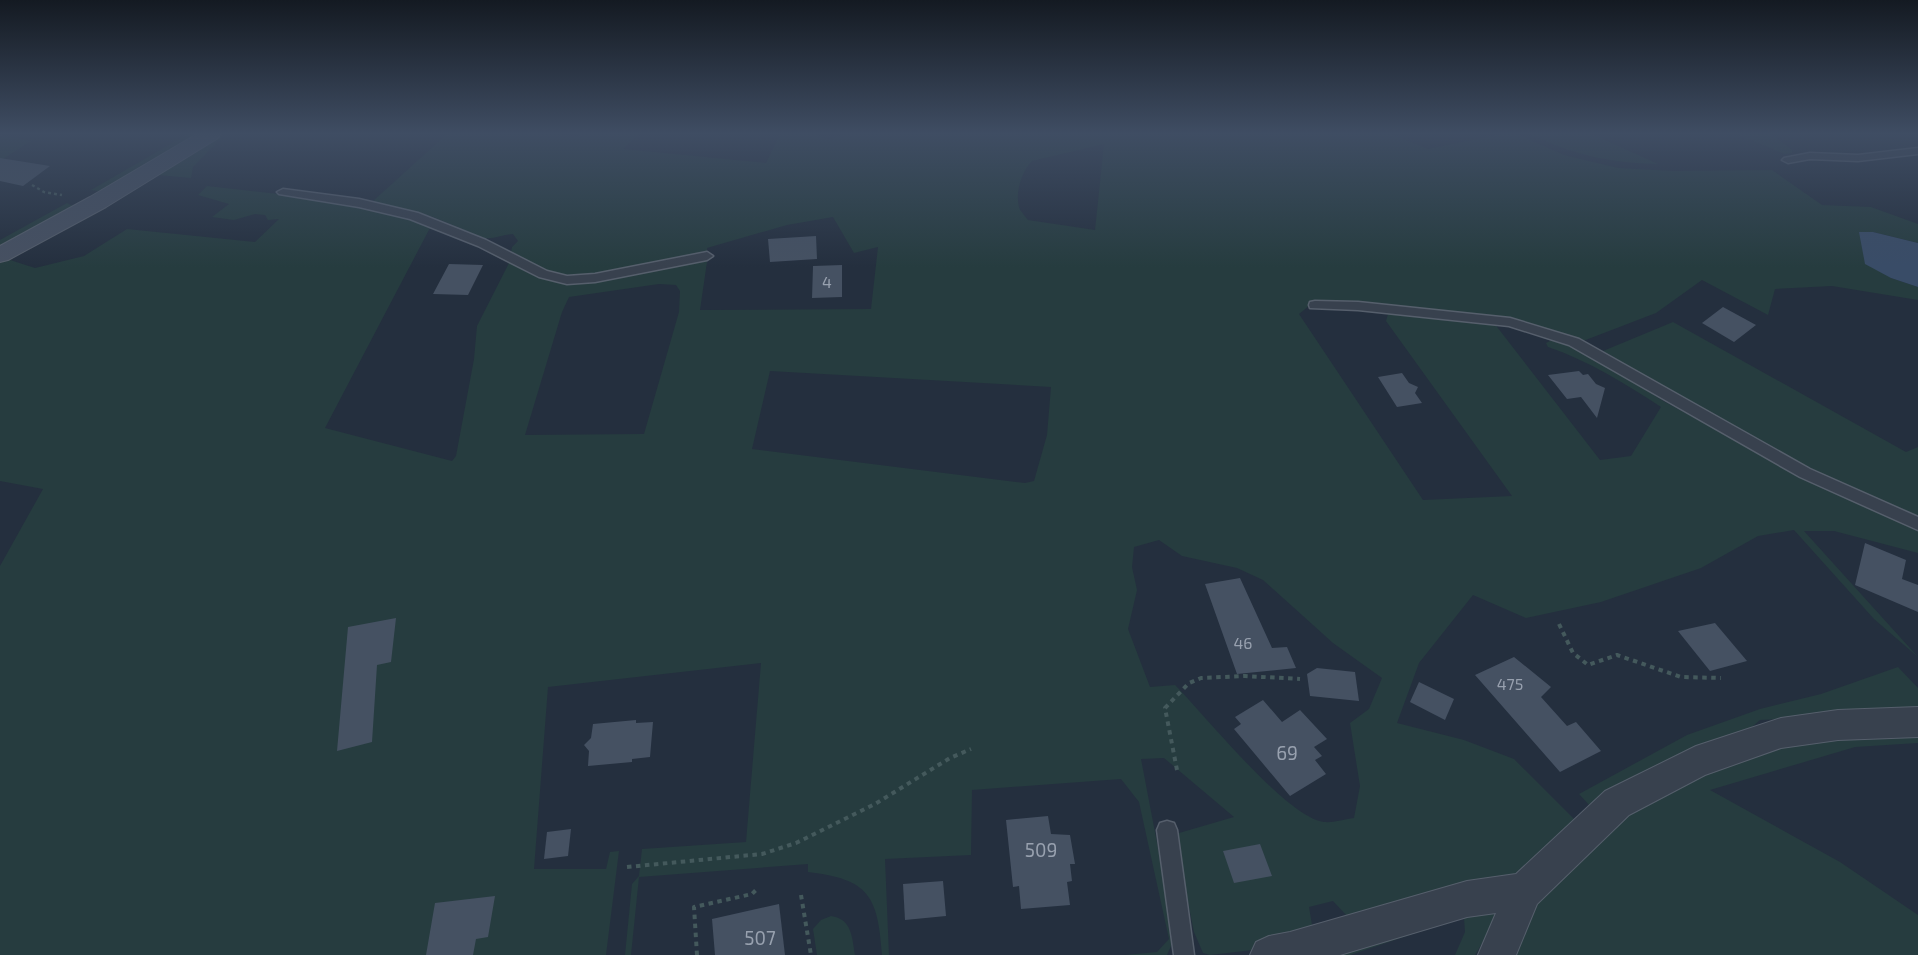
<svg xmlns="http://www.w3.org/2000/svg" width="1918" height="955" viewBox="0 0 1918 955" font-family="'Exo 2',sans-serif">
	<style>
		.green { fill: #263c3f; fill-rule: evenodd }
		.water { fill: #394c67 }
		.building { fill: #455162 }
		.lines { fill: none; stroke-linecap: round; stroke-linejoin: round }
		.lane-casing { stroke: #565f6c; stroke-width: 3 }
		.street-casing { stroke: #565f6c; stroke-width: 2 }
		.secondary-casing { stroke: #565f6c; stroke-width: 2 }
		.path-far1 { stroke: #44595c; stroke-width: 2.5; stroke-dasharray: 3 3; stroke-linecap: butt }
		.path { stroke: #44595c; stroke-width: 4; stroke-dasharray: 4.5 4.5; stroke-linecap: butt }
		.lane { fill: #38414e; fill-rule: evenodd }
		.street { fill: #38414e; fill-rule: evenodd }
		.secondary { fill: #465061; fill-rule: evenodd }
		.labels { text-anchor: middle; stroke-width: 4; stroke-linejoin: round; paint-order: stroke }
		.number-label { font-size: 16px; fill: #98a1af }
		.near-number-label { font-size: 19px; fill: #98a1af }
	</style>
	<rect width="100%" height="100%" fill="#242f3e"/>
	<g class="green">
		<polygon points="188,134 201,134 104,192 91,190"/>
		<polygon points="221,134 224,134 222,137 193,167 191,178 158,175"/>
		<path d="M 447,134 L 562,134 L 576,137 L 580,134 L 638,134 L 623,149 L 766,163 L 780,134 L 815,134 L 829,140 L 845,134 L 1391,134 L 1428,149 L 1502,134 L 1517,134 L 1564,155 L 1618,168 L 1674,171 L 1772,170 L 1822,205 L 1871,207 L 1918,224 L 1918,243 L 1873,232 L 1859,232 L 1891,278 L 1918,287 L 1918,300 L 1832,286 L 1775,289 L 1768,315 L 1702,280 L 1656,313 L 1583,341 L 1509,317 L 1339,301 L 1315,301 L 1299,314 L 1423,500 L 1512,496 L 1386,321 L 1388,314 L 1494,323 L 1600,460 L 1631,456 L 1661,407 C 1624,383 1589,361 1548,347 L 1546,343 L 1552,340 L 1580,349 L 1665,402 L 1765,456 L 1918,529 L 1918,553 L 1834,531 L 1804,531 L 1918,657 L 1874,619 L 1794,530 L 1758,536 L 1701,568 L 1601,602 L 1526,618 L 1473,595 L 1419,663 L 1397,723 L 1464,740 L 1514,759 L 1593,838 L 1626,811 L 1696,775 L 1797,740 L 1918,732 L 1918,743 L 1855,747 L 1710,790 L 1840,862 L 1918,915 L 1918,955 L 1512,955 L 1536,899 L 1364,921 L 1347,916 L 1333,901 L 1309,907 L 1314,937 L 1279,947 L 1210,955 L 1203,953 L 1194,932 L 1174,832 L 1179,833 L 1234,817 L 1164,758 L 1141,759 L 1175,937 L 1167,955 L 1125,955 L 1157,952 L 1169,939 L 1139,802 L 1121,779 L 972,790 L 971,855 L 885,859 L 889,955 L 882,955 C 878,896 869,879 808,872 L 808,864 L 639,877 L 631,955 L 625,955 L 632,884 L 639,876 L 642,849 L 746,842 L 761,663 L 548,687 L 534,869 L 606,869 L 610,852 L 619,851 L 606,955 L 0,955 L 0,566 L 43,489 L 0,481 L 0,263 L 7,259 L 35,268 L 84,256 L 127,229 L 255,242 L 279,219 L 268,220 L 265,215 L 255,214 L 234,220 L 212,217 L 229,204 L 198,195 L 207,186 C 283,195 359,200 431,226 L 325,428 L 452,461 L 456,456 L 474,359 L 477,326 L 509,263 L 512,247 L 518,241 L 513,234 C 502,235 495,239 484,238 L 433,217 L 372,202 ZM 1104,144 L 1095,230 L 1028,220 C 1025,216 1020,211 1019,207 C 1015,192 1022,171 1032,161 ZM 833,217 L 854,253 L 878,247 L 871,309 L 700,310 L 707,262 L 707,248 L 787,225 ZM 659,284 L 676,285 L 680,291 L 679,312 L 644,434 L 525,435 L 562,312 L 569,297 ZM 770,371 L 1051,387 L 1047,435 L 1034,481 L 1025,483 L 752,449 ZM 1159,540 L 1182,556 L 1237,568 L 1263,580 L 1333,643 L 1382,678 L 1369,709 L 1350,723 L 1360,786 L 1354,818 C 1345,819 1333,823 1324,822 C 1286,817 1205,715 1175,685 L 1150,687 L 1128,629 L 1137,590 L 1132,567 L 1134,547 Z"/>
		<path d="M 1530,134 L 1592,134 L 1658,164 C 1609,163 1574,155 1530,134 Z"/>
		<polygon points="1736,134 1771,134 1792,150 1792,153 1785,154"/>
		<polygon points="0,135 31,141 0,161"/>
		<polygon points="67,203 73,206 72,210 0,249 0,240"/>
		<polygon points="1673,322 1906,452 1918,447 1918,520 1765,446 1603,351"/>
		<polygon points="1898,667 1918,688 1918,713 1760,720 1746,732 1591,807 1579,794 1687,735 1760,709 1821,694"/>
		<polygon points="1502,910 1475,955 1455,955 1465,932 1464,917 1350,955 1300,955 1381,930"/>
		<path d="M 831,916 C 852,919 852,937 855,955 L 817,955 L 813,929 L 821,920 Z"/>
	</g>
	<polygon class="water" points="1859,232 1873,232 1918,243 1918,287 1891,278 1865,264"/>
	<g class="building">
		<polygon points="0,158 50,166 23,186 0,181"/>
		<polygon points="816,236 817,259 770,262 768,239"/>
		<polygon points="449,264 483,265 468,295 433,294"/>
		<polygon points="842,265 842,297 812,298 813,266"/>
		<polygon points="1723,307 1756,325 1734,342 1702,323"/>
		<polygon points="1579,371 1583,375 1588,374 1596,384 1605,388 1597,418 1581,397 1567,399 1548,375"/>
		<polygon points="1402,373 1409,383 1418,387 1415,393 1422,403 1397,407 1378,377"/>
		<polygon points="1865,543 1906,560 1902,579 1918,585 1918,612 1855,585"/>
		<polygon points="1240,578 1272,648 1287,647 1296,668 1237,674 1205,584"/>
		<polygon points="396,618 391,662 377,665 372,742 337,751 348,627"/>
		<polygon points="1715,623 1747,661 1710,671 1678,631"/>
		<polygon points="1514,657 1551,687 1541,697 1567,726 1576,722 1601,751 1560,772 1475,675"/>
		<polygon points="1317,668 1355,672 1359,701 1310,696 1307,674"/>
		<polygon points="1419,682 1454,699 1445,720 1410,702"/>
		<polygon points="1263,700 1282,722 1300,710 1327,739 1314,747 1322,756 1315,760 1326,774 1290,796 1234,729 1241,724 1235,717"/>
		<polygon points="636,720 636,723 653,722 650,757 632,759 632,762 588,766 589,751 584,745 591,738 593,724"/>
		<polygon points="1048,816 1051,834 1070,835 1075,864 1070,864 1072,881 1067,882 1070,905 1021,909 1019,886 1013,887 1006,820"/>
		<polygon points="571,829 568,856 544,859 547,832"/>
		<polygon points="1260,844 1272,876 1234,883 1223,851"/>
		<polygon points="943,881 946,916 905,920 903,884"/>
		<polygon points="495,896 488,937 476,939 473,955 426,955 435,903"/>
		<polygon points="779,904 785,955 715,955 712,919"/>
	</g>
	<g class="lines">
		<g class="lane-casing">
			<g id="lane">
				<polygon points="1918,148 1918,154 1858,161 1810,159 1788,163 1782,160 1784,158 1810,153 1858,155"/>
				<polygon points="283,189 359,199 418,213 486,240 547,271 567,276 595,274 707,252 713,256 707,260 595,282 567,284 539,277 478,246 410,219 359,207 279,194 277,192"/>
				<polygon points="1315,301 1358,302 1510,318 1579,339 1810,469 1918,517 1918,530 1800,477 1569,345 1509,326 1358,310 1310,308 1309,305 1310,302"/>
				<polygon points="1167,821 1174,823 1177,830 1194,955 1174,955 1157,830 1160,823"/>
			</g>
		</g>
		<g class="street-casing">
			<polygon id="street" points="1918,707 1918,737 1838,740 1781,748 1705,775 1629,815 1537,904 1516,955 1478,955 1496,913 1467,917 1340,955 1250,955 1256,942 1269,936 1290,932 1467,881 1516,874 1605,791 1696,746 1781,718 1838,710"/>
		</g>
		<g class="secondary-casing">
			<polygon id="secondary" points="197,134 221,134 218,138 106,207 8,260 0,262 0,246 90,197"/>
		</g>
		<polyline class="path-far1" points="32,185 44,192 62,195"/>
		<g class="path">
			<polyline points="1559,624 1573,653 1588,665 1617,655 1681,677 1721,678"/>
			<polyline points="1177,770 1165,708 1189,683 1201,678 1245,676 1300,679"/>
			<polyline points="627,867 762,854 796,843 875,804 950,758 971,749"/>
			<polyline points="801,895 811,955"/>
			<polyline points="697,955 694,907 752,894 757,889"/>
		</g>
		<use href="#lane" class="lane"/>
		<use href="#street" class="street"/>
		<use href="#secondary" class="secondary"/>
	</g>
	<linearGradient id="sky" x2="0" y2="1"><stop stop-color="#141a22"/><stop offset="0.5" stop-color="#3f4d63"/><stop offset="1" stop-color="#3f4d63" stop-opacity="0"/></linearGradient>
	<rect width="1918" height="267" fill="url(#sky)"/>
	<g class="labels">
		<g class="number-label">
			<text x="827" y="288">4</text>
			<text x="1243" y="649">46</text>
			<text x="1510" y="690">475</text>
		</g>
		<g class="near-number-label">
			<text x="1287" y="760">69</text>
			<text x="1041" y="857">509</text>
			<text x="760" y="945">507</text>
		</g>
	</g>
</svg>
